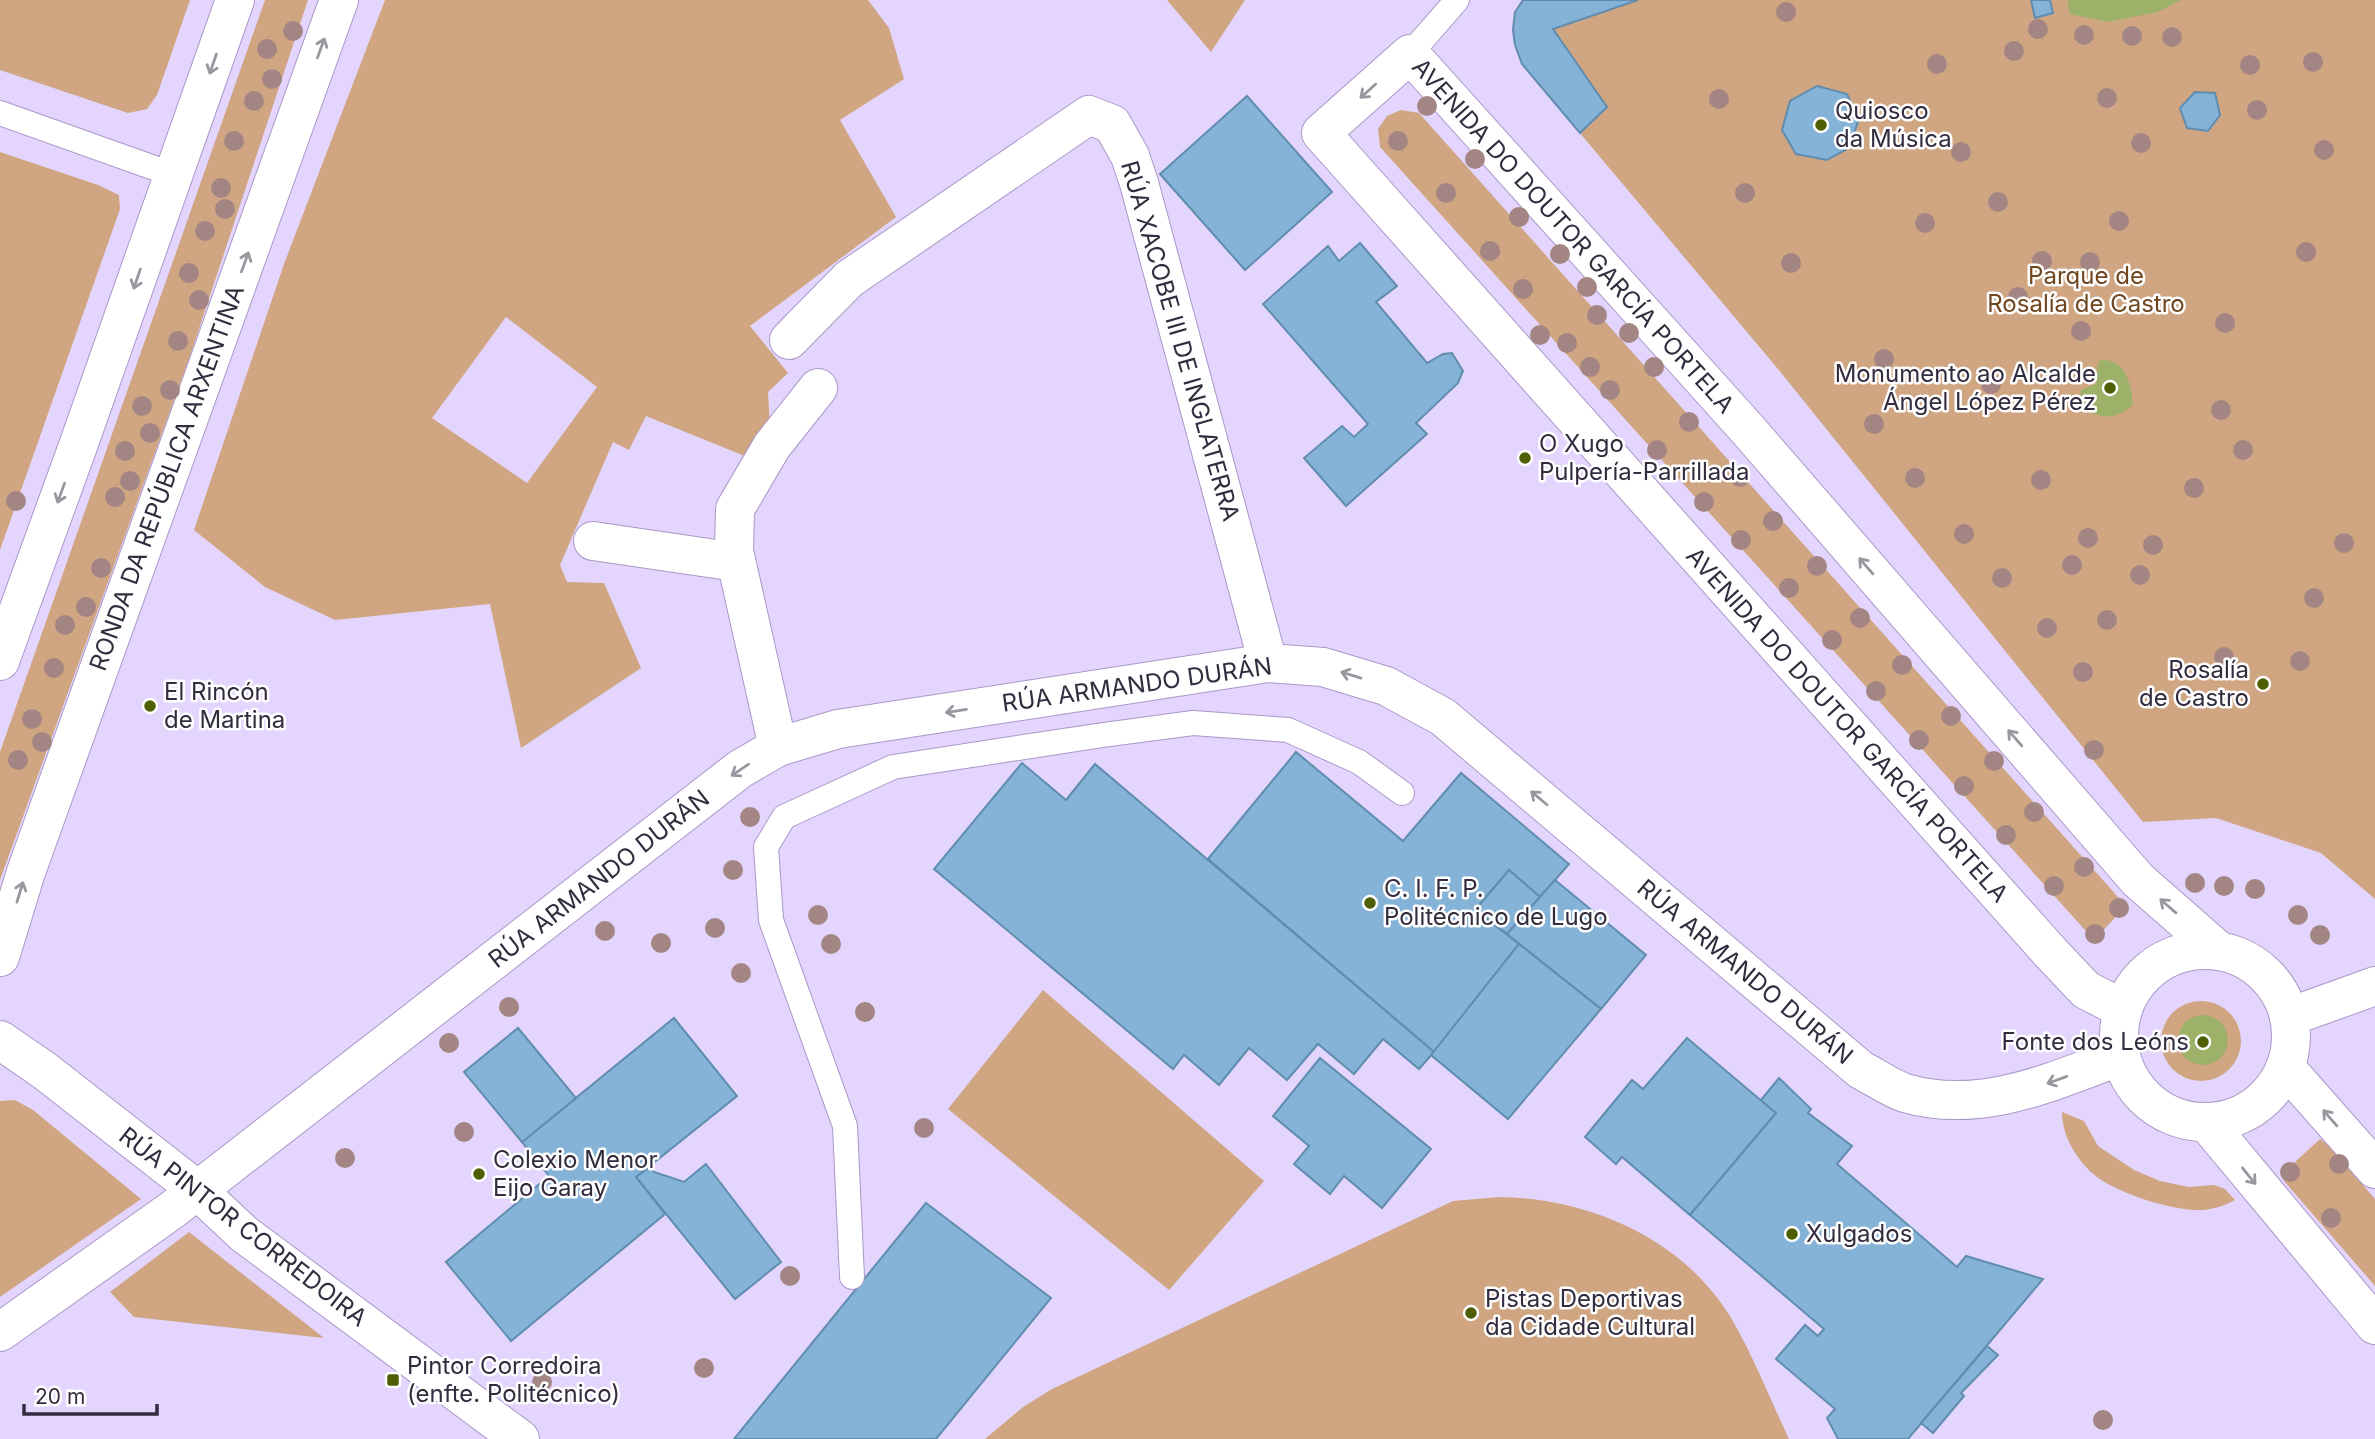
<svg xmlns="http://www.w3.org/2000/svg" width="2375" height="1439" viewBox="0 0 2375 1439" font-family="Inter,sans-serif">
	<style>
		.green { fill: #d0a581; fill-rule: evenodd }
		.water { fill: #9db169 }
		.building { fill: #85b3d7; stroke: #608daf; stroke-width: 2 }
		.lines { fill: none; stroke-linecap: round; stroke-linejoin: round }
		.lane-casing { stroke: #aa98c8; stroke-width: 26 }
		.street-casing { stroke: #aa98c8; stroke-width: 40 }
		.lane { stroke: #fff; stroke-width: 24 }
		.street { stroke: #fff; stroke-width: 38 }
		.tree { fill: #a38683 }
		.oneway { stroke: #99969f }
		.poi-dot { fill: #4d5e03; stroke: #fefefe; stroke-width: 2.5 }
		.labels { text-anchor: middle; stroke-width: 5; stroke-linejoin: round; paint-order: stroke }
		.poi-label { font-size: 24px; fill: #332c3f; stroke: #fefefe; text-anchor: start }
		.street-label { font-size: 24px; fill: #332c3f; stroke: #fefefe }
		.park-label { font-size: 24px; fill: #6f461f; stroke: #fefefe }
	</style>
	<rect width="100%" height="100%" fill="#e3d5fd"/>
	<g class="green">
		<polygon points="0,0 190,0 157,95 147,109 128,113 0,70"/>
		<polygon points="265,0 308,0 190,356 0,880 0,752"/>
		<path d="M 385,0 L 868,0 L 889,28 L 904,79 L 840,120 L 896,217 L 750,326 L 788,373 L 768,392 L 770,428 L 752,459 L 646,416 L 629,450 L 613,442 L 560,565 L 567,582 L 604,583 L 641,668 L 521,748 L 490,604 L 335,620 L 265,587 L 194,530 L 284,264 ZM 506,317 L 597,387 L 527,483 L 432,418 Z"/>
		<polygon points="1167,0 1245,0 1211,52"/>
		<path d="M 1523,0 L 2375,0 L 2375,899 L 2321,853 L 2216,818 L 2143,822 L 1778,369 L 1522,64 C 1513,41 1509,21 1523,0 Z"/>
		<polygon points="1401,110 1419,113 2126,906 2094,940 1380,147 1378,129 1387,116"/>
		<polygon points="0,152 98,185 119,195 120,209 0,550"/>
		<polygon points="1043,990 1264,1181 1169,1290 948,1109"/>
		<circle cx="2201" cy="1041" r="40"/>
		<polygon points="15,1100 33,1110 141,1199 0,1297 0,1101"/>
		<path d="M 2062,1112 L 2084,1121 L 2098,1146 L 2134,1170 L 2160,1181 L 2189,1187 L 2214,1185 L 2225,1189 L 2235,1200 C 2222,1207 2208,1211 2193,1210 C 2165,1208 2113,1192 2092,1173 C 2075,1157 2062,1135 2062,1112 Z"/>
		<polygon points="2320,1139 2329,1146 2375,1199 2375,1286 2284,1181 2284,1172"/>
		<path d="M 1499,1197 C 1590,1198 1687,1240 1734,1323 C 1755,1360 1771,1401 1789,1439 L 985,1439 L 1023,1407 L 1052,1389 L 1453,1201 Z"/>
		<polygon points="189,1232 324,1338 134,1317 110,1292"/>
	</g>
	<g class="water">
		<polygon points="2069,0 2181,0 2158,12 2108,22 2070,14 2067,4"/>
		<path d="M 2101,360 C 2127,359 2131,385 2133,405 C 2114,421 2098,420 2080,404 L 2081,390 L 2096,384 L 2098,363 Z"/>
		<circle cx="2203" cy="1040" r="25"/>
	</g>
	<g class="building">
		<polygon points="1523,0 1638,0 1553,29 1607,107 1580,133 1522,64 1515,45 1513,30 1515,12"/>
		<polygon points="2031,0 2050,0 2053,13 2035,18"/>
		<polygon points="1817,86 1847,94 1859,119 1849,148 1827,160 1796,154 1782,130 1790,101"/>
		<polygon points="2195,92 2215,93 2220,115 2208,131 2187,128 2180,108"/>
		<polygon points="1247,96 1332,192 1245,270 1160,174"/>
		<polygon points="1360,243 1397,286 1376,302 1427,363 1443,354 1452,353 1463,371 1458,383 1416,423 1427,434 1346,506 1304,458 1342,426 1354,437 1368,424 1263,304 1328,246 1339,261"/>
		<polygon points="1296,752 1403,841 1461,773 1569,864 1540,897 1509,870 1475,910 1519,944 1434,1052 1208,859"/>
		<polygon points="1022,763 1066,800 1095,764 1434,1052 1419,1069 1383,1039 1354,1074 1318,1044 1287,1080 1249,1048 1219,1085 1184,1055 1173,1069 934,869"/>
		<polygon points="1509,870 1540,897 1507,934 1475,910"/>
		<polygon points="1555,880 1646,955 1601,1009 1507,934"/>
		<polygon points="1519,944 1601,1009 1508,1119 1431,1055"/>
		<polygon points="674,1018 737,1096 636,1177 665,1214 511,1341 446,1262 549,1176 522,1142"/>
		<polygon points="518,1028 576,1098 522,1142 464,1072"/>
		<polygon points="1687,1038 1776,1113 1690,1215 1622,1157 1616,1164 1585,1137 1632,1080 1643,1089"/>
		<polygon points="1320,1058 1431,1149 1382,1208 1344,1176 1330,1194 1294,1164 1309,1146 1273,1116"/>
		<polygon points="1779,1078 1811,1109 1808,1113 1852,1146 1837,1164 1957,1267 1966,1256 2043,1279 1908,1439 1838,1439 1827,1418 1835,1409 1776,1359 1805,1325 1818,1336 1824,1329 1690,1215 1776,1113 1761,1100"/>
		<polygon points="706,1164 781,1262 735,1299 636,1177 650,1167 654,1172 684,1182"/>
		<polygon points="926,1203 1051,1298 936,1439 734,1439"/>
		<polygon points="1987,1346 1998,1355 1961,1393 1964,1396 1933,1433 1921,1423"/>
	</g>
	<g class="lines">
		<g class="lane-casing">
			<g id="lane">
				<polyline points="1410,54 1457,0"/>
				<polyline points="0,113 174,175"/>
				<polyline points="852,1277 845,1126 771,920 766,847 784,817 893,767 1103,735 1193,723 1288,730 1359,762 1402,793"/>
			</g>
		</g>
		<g class="street-casing">
			<g id="street">
				<polyline points="789,340 849,279 1089,115 1112,124 1130,156 1139,183 1268,663"/>
				<polyline points="593,541 736,562"/>
				<polyline points="0,661 78,446 235,0"/>
				<polyline points="778,747 734,551 735,509 772,446 818,388"/>
				<circle cx="2205" cy="1036" r="86"/>
				<polyline points="0,957 26,872 339,0"/>
				<polyline points="2123,1009 2086,990 2050,952 1321,133 1410,54 1749,431 2138,880 2219,951"/>
				<polyline points="2289,1017 2375,986"/>
				<polyline points="0,1040 45,1071 196,1189 244,1234 520,1439"/>
				<polyline points="2285,1067 2375,1169"/>
				<polyline points="2207,1123 2375,1325"/>
				<path d="M 0,1332 L 172,1210 L 740,769 L 778,747 L 838,729 L 1268,663 L 1323,667 L 1386,686 L 1443,717 L 1861,1070 C 1875,1077 1890,1088 1905,1093 C 1980,1115 2051,1082 2121,1056"/>
			</g>
		</g>
		<use href="#lane" class="lane"/>
		<use href="#street" class="street"/>
	</g>
	<g class="tree">
		<circle cx="1786" cy="12" r="10"/>
		<circle cx="2038" cy="29" r="10"/>
		<circle cx="293" cy="31" r="10"/>
		<circle cx="2084" cy="35" r="10"/>
		<circle cx="2132" cy="36" r="10"/>
		<circle cx="2172" cy="37" r="10"/>
		<circle cx="267" cy="49" r="10"/>
		<circle cx="2014" cy="51" r="10"/>
		<circle cx="2313" cy="62" r="10"/>
		<circle cx="1937" cy="64" r="10"/>
		<circle cx="2250" cy="65" r="10"/>
		<circle cx="272" cy="79" r="10"/>
		<circle cx="2107" cy="98" r="10"/>
		<circle cx="1719" cy="99" r="10"/>
		<circle cx="254" cy="101" r="10"/>
		<circle cx="1427" cy="106" r="10"/>
		<circle cx="2257" cy="110" r="10"/>
		<circle cx="234" cy="141" r="10"/>
		<circle cx="1398" cy="141" r="10"/>
		<circle cx="2141" cy="143" r="10"/>
		<circle cx="2324" cy="150" r="10"/>
		<circle cx="1961" cy="152" r="10"/>
		<circle cx="1475" cy="159" r="10"/>
		<circle cx="221" cy="188" r="10"/>
		<circle cx="1446" cy="193" r="10"/>
		<circle cx="1745" cy="193" r="10"/>
		<circle cx="1998" cy="202" r="10"/>
		<circle cx="225" cy="209" r="10"/>
		<circle cx="1519" cy="217" r="10"/>
		<circle cx="2119" cy="221" r="10"/>
		<circle cx="1925" cy="223" r="10"/>
		<circle cx="205" cy="231" r="10"/>
		<circle cx="1490" cy="251" r="10"/>
		<circle cx="2306" cy="252" r="10"/>
		<circle cx="1560" cy="254" r="10"/>
		<circle cx="2042" cy="261" r="10"/>
		<circle cx="2090" cy="262" r="10"/>
		<circle cx="1791" cy="263" r="10"/>
		<circle cx="189" cy="273" r="10"/>
		<circle cx="1587" cy="287" r="10"/>
		<circle cx="1523" cy="289" r="10"/>
		<circle cx="2018" cy="297" r="10"/>
		<circle cx="199" cy="300" r="10"/>
		<circle cx="1597" cy="315" r="10"/>
		<circle cx="2225" cy="323" r="10"/>
		<circle cx="2081" cy="331" r="10"/>
		<circle cx="1629" cy="333" r="10"/>
		<circle cx="1540" cy="335" r="10"/>
		<circle cx="178" cy="341" r="10"/>
		<circle cx="1567" cy="343" r="10"/>
		<circle cx="1884" cy="359" r="10"/>
		<circle cx="1590" cy="367" r="10"/>
		<circle cx="1654" cy="367" r="10"/>
		<circle cx="1991" cy="384" r="10"/>
		<circle cx="170" cy="390" r="10"/>
		<circle cx="1610" cy="390" r="10"/>
		<circle cx="142" cy="406" r="10"/>
		<circle cx="2221" cy="410" r="10"/>
		<circle cx="1689" cy="422" r="10"/>
		<circle cx="1874" cy="424" r="10"/>
		<circle cx="150" cy="433" r="10"/>
		<circle cx="1657" cy="450" r="10"/>
		<circle cx="2243" cy="450" r="10"/>
		<circle cx="125" cy="451" r="10"/>
		<circle cx="1740" cy="477" r="10"/>
		<circle cx="1915" cy="478" r="10"/>
		<circle cx="2041" cy="480" r="10"/>
		<circle cx="130" cy="481" r="10"/>
		<circle cx="2194" cy="488" r="10"/>
		<circle cx="115" cy="497" r="10"/>
		<circle cx="16" cy="501" r="10"/>
		<circle cx="1704" cy="502" r="10"/>
		<circle cx="1773" cy="521" r="10"/>
		<circle cx="1964" cy="534" r="10"/>
		<circle cx="2088" cy="538" r="10"/>
		<circle cx="1741" cy="540" r="10"/>
		<circle cx="2344" cy="543" r="10"/>
		<circle cx="2153" cy="545" r="10"/>
		<circle cx="2072" cy="565" r="10"/>
		<circle cx="1817" cy="566" r="10"/>
		<circle cx="101" cy="568" r="10"/>
		<circle cx="2140" cy="575" r="10"/>
		<circle cx="2002" cy="578" r="10"/>
		<circle cx="1789" cy="588" r="10"/>
		<circle cx="2314" cy="598" r="10"/>
		<circle cx="86" cy="607" r="10"/>
		<circle cx="1860" cy="618" r="10"/>
		<circle cx="2107" cy="620" r="10"/>
		<circle cx="65" cy="625" r="10"/>
		<circle cx="2047" cy="628" r="10"/>
		<circle cx="1832" cy="640" r="10"/>
		<circle cx="2224" cy="657" r="10"/>
		<circle cx="2300" cy="661" r="10"/>
		<circle cx="1902" cy="665" r="10"/>
		<circle cx="54" cy="668" r="10"/>
		<circle cx="2083" cy="672" r="10"/>
		<circle cx="1876" cy="691" r="10"/>
		<circle cx="1951" cy="716" r="10"/>
		<circle cx="32" cy="719" r="10"/>
		<circle cx="1919" cy="740" r="10"/>
		<circle cx="42" cy="742" r="10"/>
		<circle cx="2094" cy="750" r="10"/>
		<circle cx="18" cy="760" r="10"/>
		<circle cx="1994" cy="761" r="10"/>
		<circle cx="1964" cy="786" r="10"/>
		<circle cx="2034" cy="812" r="10"/>
		<circle cx="750" cy="817" r="10"/>
		<circle cx="2006" cy="835" r="10"/>
		<circle cx="2084" cy="867" r="10"/>
		<circle cx="733" cy="870" r="10"/>
		<circle cx="2195" cy="883" r="10"/>
		<circle cx="2054" cy="886" r="10"/>
		<circle cx="2224" cy="886" r="10"/>
		<circle cx="2255" cy="889" r="10"/>
		<circle cx="2119" cy="908" r="10"/>
		<circle cx="818" cy="915" r="10"/>
		<circle cx="2298" cy="915" r="10"/>
		<circle cx="715" cy="928" r="10"/>
		<circle cx="605" cy="931" r="10"/>
		<circle cx="2095" cy="934" r="10"/>
		<circle cx="2320" cy="935" r="10"/>
		<circle cx="661" cy="943" r="10"/>
		<circle cx="831" cy="944" r="10"/>
		<circle cx="741" cy="973" r="10"/>
		<circle cx="509" cy="1007" r="10"/>
		<circle cx="865" cy="1012" r="10"/>
		<circle cx="449" cy="1043" r="10"/>
		<circle cx="924" cy="1128" r="10"/>
		<circle cx="464" cy="1132" r="10"/>
		<circle cx="345" cy="1158" r="10"/>
		<circle cx="2339" cy="1164" r="10"/>
		<circle cx="2290" cy="1172" r="10"/>
		<circle cx="2331" cy="1218" r="10"/>
		<circle cx="790" cy="1276" r="10"/>
		<circle cx="704" cy="1368" r="10"/>
		<circle cx="542" cy="1382" r="10"/>
		<circle cx="2103" cy="1420" r="10"/>
	</g>
	<defs><path id="oneway-shaft" d="M-6 0H5M1.5-3L5.5 0L1.5 3" fill="none" stroke-width="1.6" stroke-linecap="round" stroke-linejoin="round" transform="scale(1.75)"/></defs>
	<g class="oneway">
		<use href="#oneway-shaft" transform="translate(321 48) rotate(-70)"/>
		<use href="#oneway-shaft" transform="translate(213 64) rotate(109)"/>
		<use href="#oneway-shaft" transform="translate(1368 91) rotate(138)"/>
		<use href="#oneway-shaft" transform="translate(245 262) rotate(-70)"/>
		<use href="#oneway-shaft" transform="translate(137 279) rotate(109)"/>
		<use href="#oneway-shaft" transform="translate(61 493) rotate(110)"/>
		<use href="#oneway-shaft" transform="translate(1866 566) rotate(-131)"/>
		<use href="#oneway-shaft" transform="translate(1351 675) rotate(-163)"/>
		<use href="#oneway-shaft" transform="translate(956 711) rotate(171)"/>
		<use href="#oneway-shaft" transform="translate(2015 738) rotate(-131)"/>
		<use href="#oneway-shaft" transform="translate(740 770) rotate(146)"/>
		<use href="#oneway-shaft" transform="translate(1539 798) rotate(-140)"/>
		<use href="#oneway-shaft" transform="translate(20 892) rotate(-73)"/>
		<use href="#oneway-shaft" transform="translate(2168 906) rotate(-139)"/>
		<use href="#oneway-shaft" transform="translate(2057 1080) rotate(160)"/>
		<use href="#oneway-shaft" transform="translate(2330 1118) rotate(-131)"/>
		<use href="#oneway-shaft" transform="translate(2249 1176) rotate(51)"/>
	</g>
	<g class="poi-dot">
		<circle cx="1821" cy="125" r="7"/>
		<circle cx="2110" cy="388" r="7"/>
		<circle cx="1525" cy="458" r="7"/>
		<circle cx="2263" cy="684" r="7"/>
		<circle cx="150" cy="706" r="7"/>
		<circle cx="1370" cy="903" r="7"/>
		<circle cx="2203" cy="1042" r="7"/>
		<circle cx="479" cy="1174" r="7"/>
		<circle cx="1792" cy="1234" r="7"/>
		<circle cx="1471" cy="1313" r="7"/>
		<rect x="386" y="1373" width="14" height="14" rx="3.5"/>
	</g>
	<g class="labels">
		<g class="poi-label">
			<text x="1835" y="119">Quiosco<tspan x="1835" dy="28">da Música</tspan></text>
			<text x="2096" y="382" text-anchor="end">Monumento ao Alcalde<tspan x="2096" dy="28">Ángel López Pérez</tspan></text>
			<text x="1539" y="452">O Xugo<tspan x="1539" dy="28">Pulpería-Parrillada</tspan></text>
			<text x="2249" y="678" text-anchor="end">Rosalía<tspan x="2249" dy="28">de Castro</tspan></text>
			<text x="164" y="700">El Rincón<tspan x="164" dy="28">de Martina</tspan></text>
			<text x="1384" y="897">C. I. F. P.<tspan x="1384" dy="28">Politécnico de Lugo</tspan></text>
			<text x="2189" y="1050" text-anchor="end">Fonte dos Leóns</text>
			<text x="493" y="1168">Colexio Menor<tspan x="493" dy="28">Eijo Garay</tspan></text>
			<text x="1806" y="1242">Xulgados</text>
			<text x="1485" y="1307">Pistas Deportivas<tspan x="1485" dy="28">da Cidade Cultural</tspan></text>
			<text x="407" y="1374">Pintor Corredoira<tspan x="407" dy="28">(enfte. Politécnico)</tspan></text>
		</g>
		<g class="street-label">
			<text transform="translate(1573 236) rotate(48)" y="8">AVENIDA DO DOUTOR GARCÍA PORTELA</text>
			<text transform="translate(1180 341) rotate(74)" y="8">RÚA XACOBE III DE INGLATERRA</text>
			<text transform="translate(167 478) rotate(-70)" y="8">RONDA DA REPÚBLICA ARXENTINA</text>
			<text transform="translate(1137 685) rotate(-8)" y="8">RÚA ARMANDO DURÁN</text>
			<text transform="translate(1847 725) rotate(48)" y="8">AVENIDA DO DOUTOR GARCÍA PORTELA</text>
			<text transform="translate(599 879) rotate(-38)" y="8">RÚA ARMANDO DURÁN</text>
			<text transform="translate(1745 972) rotate(40)" y="8">RÚA ARMANDO DURÁN</text>
			<text transform="translate(243 1227) rotate(38)" y="8">RÚA PINTOR CORREDOIRA</text>
		</g>
		<g class="park-label">
			<text x="2086" y="284">Parque de<tspan x="2086" dy="28">Rosalía de Castro</tspan></text>
		</g>
	</g>
	<path d="M24 1404v10h133v-10" fill="none" stroke="#332c3f" stroke-width="3.5"/>
	<text x="35" y="1404" font-size="21" fill="#332c3f" stroke="#fefefe" stroke-width="5" paint-order="stroke">20 m</text>
</svg>
